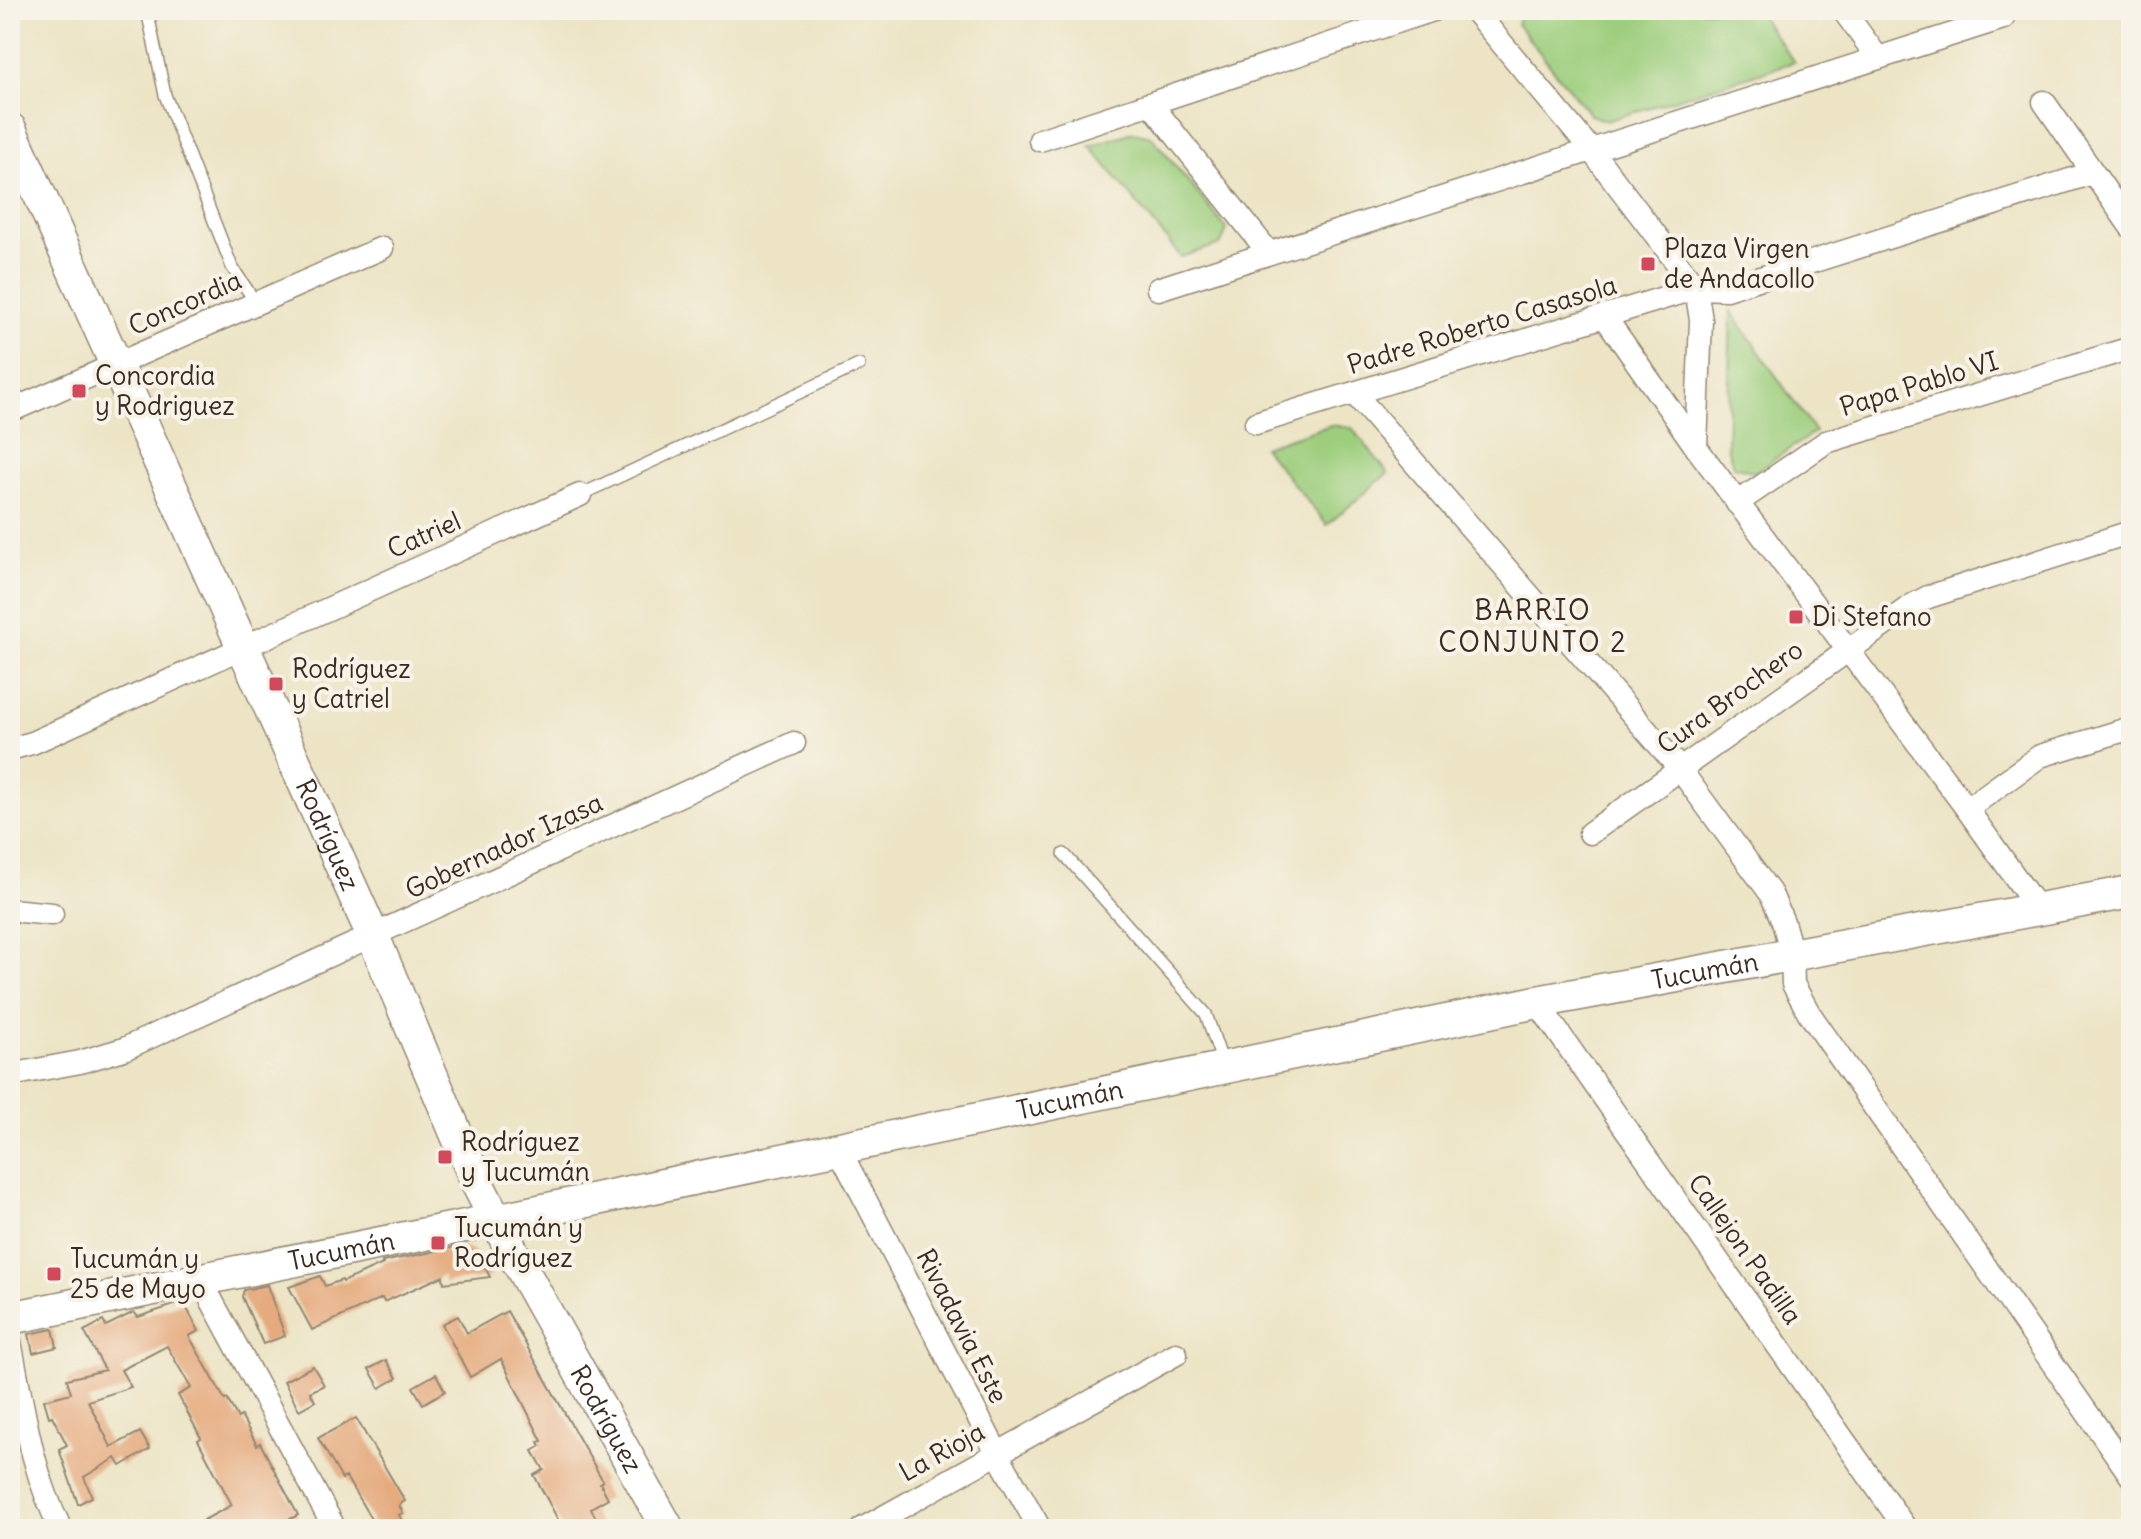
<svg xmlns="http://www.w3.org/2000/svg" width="2141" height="1539" viewBox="0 0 2141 1539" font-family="Delius,sans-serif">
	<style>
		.green { fill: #9dce7d; stroke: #6c7c4e; stroke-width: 2 }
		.building { fill: #e5aa7e }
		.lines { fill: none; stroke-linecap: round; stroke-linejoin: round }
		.service-casing { stroke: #948772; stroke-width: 14 }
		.minor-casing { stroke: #948772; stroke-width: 25 }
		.secondary-casing { stroke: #948772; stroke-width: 35 }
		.service { stroke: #fff; stroke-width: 11 }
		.minor { stroke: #fff; stroke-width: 22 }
		.secondary { stroke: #fff; stroke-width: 32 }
		.poi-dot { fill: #d1495b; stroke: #f7f3e8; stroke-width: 3 }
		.labels { text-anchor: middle; stroke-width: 8; stroke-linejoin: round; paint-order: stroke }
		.poi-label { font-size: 26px; fill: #3b2a1e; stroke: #f7f3e8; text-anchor: start }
		.street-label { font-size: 26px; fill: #3b2a1e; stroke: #f7f3e8 }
		.neighbourhood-label { font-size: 28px; letter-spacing: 2px; fill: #3b2a1e; stroke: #f7f3e8 }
	</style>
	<rect width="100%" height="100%" fill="#f7f3e8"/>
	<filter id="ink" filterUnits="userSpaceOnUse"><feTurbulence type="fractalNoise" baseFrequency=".0125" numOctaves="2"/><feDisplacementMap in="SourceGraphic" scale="16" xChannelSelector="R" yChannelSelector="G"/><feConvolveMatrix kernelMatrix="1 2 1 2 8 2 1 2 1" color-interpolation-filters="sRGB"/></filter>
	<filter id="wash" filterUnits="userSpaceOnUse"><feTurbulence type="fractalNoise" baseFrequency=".006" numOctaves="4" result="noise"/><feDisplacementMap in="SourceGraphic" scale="32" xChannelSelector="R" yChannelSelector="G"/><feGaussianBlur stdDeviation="1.8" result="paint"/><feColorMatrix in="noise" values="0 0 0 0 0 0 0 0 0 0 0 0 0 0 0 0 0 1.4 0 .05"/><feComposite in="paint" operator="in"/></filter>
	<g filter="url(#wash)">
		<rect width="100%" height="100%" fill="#ece4c5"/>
		<g class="green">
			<polygon points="1521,10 1756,10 1794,62 1606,121 1590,115 1517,24"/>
			<polygon points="1133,132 1151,136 1227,229 1221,244 1181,257 1090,146"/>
			<polygon points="1731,311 1815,432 1755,472 1733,466 1727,446"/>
			<polygon points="1331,425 1352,428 1388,473 1327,525 1263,447"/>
		</g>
		<g id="blocks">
			<g class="building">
				<polygon points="462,1246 478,1254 490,1277 444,1283 443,1276 384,1302 382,1298 312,1330 289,1287 320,1276 325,1286 342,1280 343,1282 383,1264 382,1262"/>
				<polygon points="267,1285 285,1336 263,1344 242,1297 244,1290"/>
				<polygon points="180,1303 185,1305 199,1331 189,1336 225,1400 227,1399 238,1418 241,1416 257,1445 260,1443 298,1515 271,1529 187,1529 232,1505 198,1440 201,1438 178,1395 191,1388 167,1346 121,1370 131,1387 88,1401 111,1447 140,1432 150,1449 121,1466 116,1458 84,1477 92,1497 78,1504 59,1449 67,1445 52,1416 49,1417 44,1400 71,1393 67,1379 105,1370 84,1331 103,1321 106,1326 134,1312 138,1317"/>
				<polygon points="507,1311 603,1481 600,1483 608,1498 591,1508 601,1529 563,1529 534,1475 544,1470 533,1451 541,1446 539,1442 542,1441 501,1359 470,1377 442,1324 458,1316 467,1333"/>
				<polygon points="53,1329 57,1347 33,1353 29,1334"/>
				<polygon points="386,1360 397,1378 380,1388 369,1369"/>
				<polygon points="313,1366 324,1385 310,1392 315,1401 299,1410 284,1381"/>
				<polygon points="436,1374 445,1391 423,1404 413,1387"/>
				<polygon points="356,1418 405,1501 399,1505 403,1513 399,1515 407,1529 377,1529 346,1477 342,1479 318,1438"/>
			</g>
		</g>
	</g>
	<g filter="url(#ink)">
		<use href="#blocks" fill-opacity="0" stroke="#948772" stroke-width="2"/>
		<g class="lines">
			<g class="service-casing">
				<g id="service">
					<polyline points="147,10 165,95 232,267 256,303"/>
					<polyline points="580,495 859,365"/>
					<polyline points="1064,854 1206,1014 1223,1064"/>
				</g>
			</g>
			<g class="minor-casing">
				<g id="minor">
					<polyline points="1474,10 1591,150 1696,288 1701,320 1696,447"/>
					<polyline points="1843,10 1878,58"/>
					<polyline points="2044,102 2131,227"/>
					<polyline points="1151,104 1269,253"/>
					<polyline points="1040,140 1433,10"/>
					<polyline points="1158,289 2003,18"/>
					<polyline points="1605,317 1696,447 1967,809 2037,908"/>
					<polyline points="1354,393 1679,768 1771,894 1783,922 1792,954 1793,984 1809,1013 2131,1476"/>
					<polyline points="10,411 382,248"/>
					<polyline points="1256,423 1696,288 1726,289 2092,173"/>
					<polyline points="1737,503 1826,442 2131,348"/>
					<polyline points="10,749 32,743 580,495"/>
					<polyline points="1967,809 2040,756 2131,728"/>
					<polyline points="1590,833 1911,606 1928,597 2131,532"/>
					<polyline points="10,910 52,914"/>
					<polyline points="1537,1002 1906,1529"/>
					<polyline points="10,1075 80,1062 124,1049 794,743"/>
					<polyline points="838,1147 997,1453 1040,1529"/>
					<polyline points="200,1279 335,1529"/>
					<path d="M 10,1342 C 23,1405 31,1472 61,1529"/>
					<polyline points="862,1529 1176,1354"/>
				</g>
			</g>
			<g class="secondary-casing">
				<g id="secondary">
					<path id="s1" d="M 10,129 L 373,936 L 477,1183 L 513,1253 L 668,1529"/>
					<path id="s2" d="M 10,1318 L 539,1211 L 1537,1002 L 2131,892"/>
				</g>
			</g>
			<use href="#service" class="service"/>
			<use href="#minor" class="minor"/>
			<use href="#secondary" class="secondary"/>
		</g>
	</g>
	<g class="poi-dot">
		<rect x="1640" y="256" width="16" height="16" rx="4"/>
		<rect x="71" y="383" width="16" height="16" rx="4"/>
		<rect x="1788" y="609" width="16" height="16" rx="4"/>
		<rect x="268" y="676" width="16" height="16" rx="4"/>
		<rect x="437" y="1149" width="16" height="16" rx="4"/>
		<rect x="430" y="1235" width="16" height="16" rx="4"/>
		<rect x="46" y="1266" width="16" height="16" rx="4"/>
	</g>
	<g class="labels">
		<g class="poi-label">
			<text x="1664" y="258">Plaza Virgen<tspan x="1664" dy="30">de Andacollo</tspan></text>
			<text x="95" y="385">Concordia<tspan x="95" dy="30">y Rodriguez</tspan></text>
			<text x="1812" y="626">Di Stefano</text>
			<text x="292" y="678">Rodríguez<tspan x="292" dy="30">y Catriel</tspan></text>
			<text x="461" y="1151">Rodríguez<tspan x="461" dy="30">y Tucumán</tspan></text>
			<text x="454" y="1237">Tucumán y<tspan x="454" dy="30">Rodríguez</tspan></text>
			<text x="70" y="1268">Tucumán y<tspan x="70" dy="30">25 de Mayo</tspan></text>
		</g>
		<g class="street-label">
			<text transform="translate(185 303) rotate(-24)" y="9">Concordia</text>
			<text transform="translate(1482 325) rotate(-17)" y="9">Padre Roberto Casasola</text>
			<text transform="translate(1919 384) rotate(-17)" y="9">Papa Pablo VI</text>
			<text transform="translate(424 535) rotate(-24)" y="9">Catriel</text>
			<text transform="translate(1730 697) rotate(-36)" y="9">Cura Brochero</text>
			<text dy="9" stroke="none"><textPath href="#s1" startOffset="774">Rodríguez</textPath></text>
			<text transform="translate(504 846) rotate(-25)" y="9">Gobernador Izasa</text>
			<text dy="9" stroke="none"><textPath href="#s2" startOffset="1730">Tucumán</textPath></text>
			<text dy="9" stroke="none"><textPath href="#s2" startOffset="1082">Tucumán</textPath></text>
			<text transform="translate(1745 1249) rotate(55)" y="9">Callejon Padilla</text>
			<text dy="9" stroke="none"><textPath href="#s2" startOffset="338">Tucumán</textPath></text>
			<text transform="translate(962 1326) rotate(63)" y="9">Rivadavia Este</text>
			<text dy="9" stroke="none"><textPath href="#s1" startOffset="1422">Rodríguez</textPath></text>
			<text transform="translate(942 1452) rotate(-29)" y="9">La Rioja</text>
		</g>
		<g class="neighbourhood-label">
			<text x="1533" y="620">BARRIO<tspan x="1533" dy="32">CONJUNTO 2</tspan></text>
		</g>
	</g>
	<rect width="2141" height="1539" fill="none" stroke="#f7f3e8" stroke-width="40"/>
</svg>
